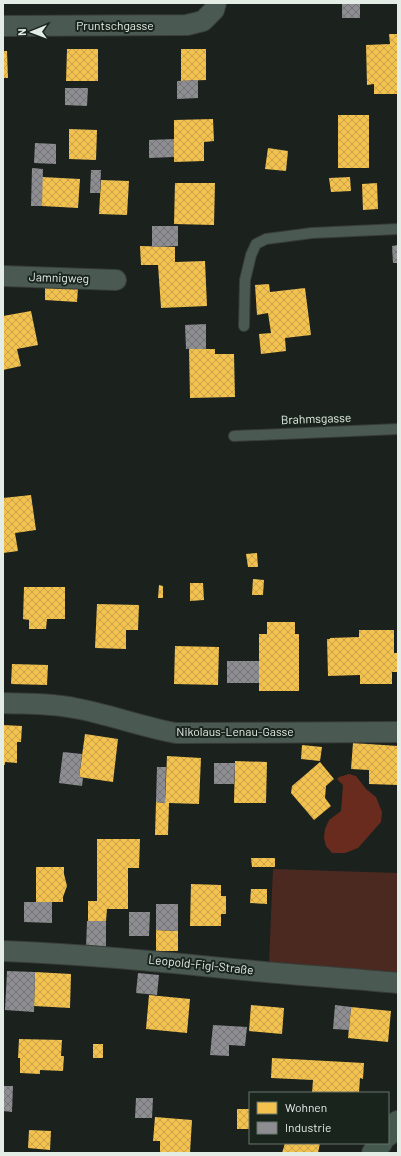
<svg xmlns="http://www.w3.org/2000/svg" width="401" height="1156" viewBox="0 0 401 1156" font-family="Barlow,sans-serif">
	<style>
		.green { fill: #4b2920 }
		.water { fill: #682b1d }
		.homes { fill: url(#homes-cross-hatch) }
		.industry { fill: url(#industry-cross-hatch) }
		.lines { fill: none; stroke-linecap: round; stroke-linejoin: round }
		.service-casing { stroke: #383d39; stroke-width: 12 }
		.minor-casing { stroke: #383d39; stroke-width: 22 }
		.secondary-casing { stroke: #383d39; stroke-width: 24 }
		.service { stroke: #4a5951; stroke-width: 10 }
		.minor { stroke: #4a5951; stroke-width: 20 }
		.secondary { stroke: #45594e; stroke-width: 22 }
		.labels { text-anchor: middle; stroke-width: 4; stroke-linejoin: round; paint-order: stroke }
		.street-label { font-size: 12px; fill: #e4ece6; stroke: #18241c }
	</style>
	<defs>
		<pattern id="homes-cross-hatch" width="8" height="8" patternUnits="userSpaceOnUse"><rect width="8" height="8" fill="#f2c14e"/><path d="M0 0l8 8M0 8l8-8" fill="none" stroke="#c6a24c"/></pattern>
		<pattern id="industry-cross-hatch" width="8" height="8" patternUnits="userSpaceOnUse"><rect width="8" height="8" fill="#8d8d92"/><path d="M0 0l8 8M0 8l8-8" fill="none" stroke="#737477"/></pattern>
	</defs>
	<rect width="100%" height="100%" fill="#1b211d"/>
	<polygon class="green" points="273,869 398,873 398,973 269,962"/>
	<polygon class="water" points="349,774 356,776 366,789 376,797 382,812 381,822 358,848 345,853 332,853 326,846 324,838 325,829 329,820 341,811 343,785 337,779 339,777"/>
	<g class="homes">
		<polygon points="389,34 398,34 398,94 374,94 374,84 367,85 366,45 390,44"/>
		<polygon points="67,49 98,49 98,81 66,81"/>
		<polygon points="181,49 206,49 206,80 181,81"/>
		<polygon points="3,51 7,51 8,78 3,78"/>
		<rect x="338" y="115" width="31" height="53"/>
		<polygon points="213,119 214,141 204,142 204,161 174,162 174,120"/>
		<polygon points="69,129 97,130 96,160 69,159"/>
		<polygon points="268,148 288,151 286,171 265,169"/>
		<polygon points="42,177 80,179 78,208 42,206"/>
		<polygon points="350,177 351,191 331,192 329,178"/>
		<polygon points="101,180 129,181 127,215 99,214"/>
		<polygon points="175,183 215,183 214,225 174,224"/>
		<polygon points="377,183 378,209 363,210 362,184"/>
		<polygon points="140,246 175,247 175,262 205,261 207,306 161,308 158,265 141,265"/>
		<polygon points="269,284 270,292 305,288 311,335 285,338 286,351 261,354 259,334 271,333 268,313 257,315 255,285"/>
		<polygon points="45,287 78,288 77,302 45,300"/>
		<polygon points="31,311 38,345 17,349 21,366 3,370 3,316"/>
		<polygon points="189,349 215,349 215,354 234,354 235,397 190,398"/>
		<polygon points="31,495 36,530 15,533 18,551 3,553 3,498"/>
		<polygon points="257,553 258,567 248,567 246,554"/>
		<polygon points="253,579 264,580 263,595 252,595"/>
		<polygon points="190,583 203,583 204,600 190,601"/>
		<polygon points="159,585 163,586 163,598 158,598"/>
		<polygon points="24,587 65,587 65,619 47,619 46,629 29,629 29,620 23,619"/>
		<polygon points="97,604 139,605 138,630 126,630 126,649 95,648"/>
		<polygon points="267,622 295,622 295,634 299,634 299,691 259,691 259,634 267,634"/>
		<polygon points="359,630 394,630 394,653 398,653 398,672 392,672 392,684 360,684 360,675 328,676 327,639 330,639 330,638 359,637"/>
		<polygon points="175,646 219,647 218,685 174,684"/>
		<polygon points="12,664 48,665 47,685 11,684"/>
		<polygon points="3,725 22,726 21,742 17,742 17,763 5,762 5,765 3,765"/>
		<polygon points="85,734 118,739 113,782 79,777"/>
		<polygon points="353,743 398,746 398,785 369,784 369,770 351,769"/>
		<polygon points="302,745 322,747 320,761 301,759"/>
		<polygon points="167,756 201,758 199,804 169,803 168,835 155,835 156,802 165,803"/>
		<polygon points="235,761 267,762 266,803 234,803"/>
		<polygon points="320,762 334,779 326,786 325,798 331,806 314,820 291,793 292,786"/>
		<polygon points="97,839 140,839 139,868 128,868 128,909 107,909 106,921 88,921 88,901 97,901"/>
		<polygon points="251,858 275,858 275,867 252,867"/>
		<polygon points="36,867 64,867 64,874 67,886 63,897 63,902 36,902"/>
		<polygon points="191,884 221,885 221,896 226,896 226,914 221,914 221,926 190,926"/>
		<polygon points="251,889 267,889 267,904 250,903"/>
		<polygon points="156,930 178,931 178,951 156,951"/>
		<polygon points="35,972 71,974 70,1008 34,1006"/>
		<polygon points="149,995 190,999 187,1033 146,1029"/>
		<polygon points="251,1005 284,1008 282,1034 249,1031"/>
		<polygon points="351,1007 391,1011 388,1042 348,1038"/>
		<polygon points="19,1039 62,1040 61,1056 64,1056 63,1071 40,1070 40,1074 20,1073 20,1058 18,1058"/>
		<rect x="93" y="1044" width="10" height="14"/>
		<polygon points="272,1058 364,1063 363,1079 360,1078 359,1093 312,1093 313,1080 271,1078"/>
		<rect x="237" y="1109" width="13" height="20"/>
		<polygon points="155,1117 192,1120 190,1153 160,1153 160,1141 153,1141"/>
		<polygon points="29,1130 51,1131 50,1150 28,1148"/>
		<polygon points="285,1143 320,1143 318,1153 282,1153"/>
	</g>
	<g class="industry">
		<rect x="342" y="3" width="18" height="15"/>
		<polygon points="198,80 198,98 177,99 177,81"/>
		<polygon points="65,88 88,88 87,106 65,105"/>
		<polygon points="174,139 174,157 149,158 149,140"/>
		<polygon points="35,143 56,144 56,164 34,163"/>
		<polygon points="32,168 43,169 42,206 31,206"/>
		<polygon points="91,170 101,170 100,193 90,193"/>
		<polygon points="152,226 178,226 178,246 152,247"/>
		<polygon points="398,245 398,263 393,263 392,246"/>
		<polygon points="206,324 206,349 186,349 185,325"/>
		<rect x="227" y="661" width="32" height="22"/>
		<polygon points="63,752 82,754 79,777 83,778 82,786 59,783"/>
		<polygon points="214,763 235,763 234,784 214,784"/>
		<polygon points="157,767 166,767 165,803 156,802"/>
		<polygon points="24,902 52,902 52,923 24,922"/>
		<polygon points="156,904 178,904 178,931 156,930"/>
		<polygon points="129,912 150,912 149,936 129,936"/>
		<polygon points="87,921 106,921 106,948 86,948"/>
		<polygon points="7,971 35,972 34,1012 5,1010"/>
		<polygon points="138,973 159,975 157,995 136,993"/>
		<polygon points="335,1005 351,1007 349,1030 333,1029"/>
		<polygon points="213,1025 247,1027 245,1046 229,1045 229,1056 210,1055"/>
		<polygon points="3,1086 13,1086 12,1112 3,1111"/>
		<polygon points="136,1098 153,1098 152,1118 135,1118"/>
	</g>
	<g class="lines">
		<g class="service-casing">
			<g id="service">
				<polyline points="244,326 245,280 251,255 256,244 266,239 312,233 398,229"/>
				<polyline points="234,436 398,429"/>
			</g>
		</g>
		<g class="minor-casing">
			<g id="minor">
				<polyline points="3,26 187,25 203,21 214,10 216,3"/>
				<polyline points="3,276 116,280"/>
				<path d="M 3,703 C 26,704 51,703 74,708 C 109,714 141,727 176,733 L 398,732"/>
				<path d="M 3,951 C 84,954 164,962 244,970 C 295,975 347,978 398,983"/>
			</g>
		</g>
		<g class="secondary-casing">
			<g id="secondary">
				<polyline points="388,1135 398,1122"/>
				<polyline points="373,1153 381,1143"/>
			</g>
		</g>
		<use href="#service" class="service"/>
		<use href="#minor" class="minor"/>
		<use href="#secondary" class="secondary"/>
	</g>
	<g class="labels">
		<g class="street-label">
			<text x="115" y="30">Pruntschgasse</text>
			<text transform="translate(59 278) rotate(2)" y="4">Jamnigweg</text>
			<text transform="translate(316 419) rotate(-2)" y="4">Brahmsgasse</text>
			<text x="235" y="736">Nikolaus-Lenau-Gasse</text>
			<text transform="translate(201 965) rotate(6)" y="4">Leopold-Figl-Straße</text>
		</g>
	</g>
	<rect width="401" height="1156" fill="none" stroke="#e4ece6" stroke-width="8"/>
	<rect x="249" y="1092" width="140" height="52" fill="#18241c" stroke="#6a746d"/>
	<rect x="257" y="1102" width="20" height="12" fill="#f2c14e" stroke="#6a746d"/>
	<text x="285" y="1112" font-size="12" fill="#e4ece6">Wohnen</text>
	<rect x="257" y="1122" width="20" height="12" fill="#8d8d92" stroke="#6a746d"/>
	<text x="285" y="1132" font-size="12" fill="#e4ece6">Industrie</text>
	<g transform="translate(32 32) rotate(269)" stroke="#18241c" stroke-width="3" paint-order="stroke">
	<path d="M0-3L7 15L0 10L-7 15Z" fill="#e4ece6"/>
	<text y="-6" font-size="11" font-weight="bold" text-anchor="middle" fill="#e4ece6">N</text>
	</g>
</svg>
